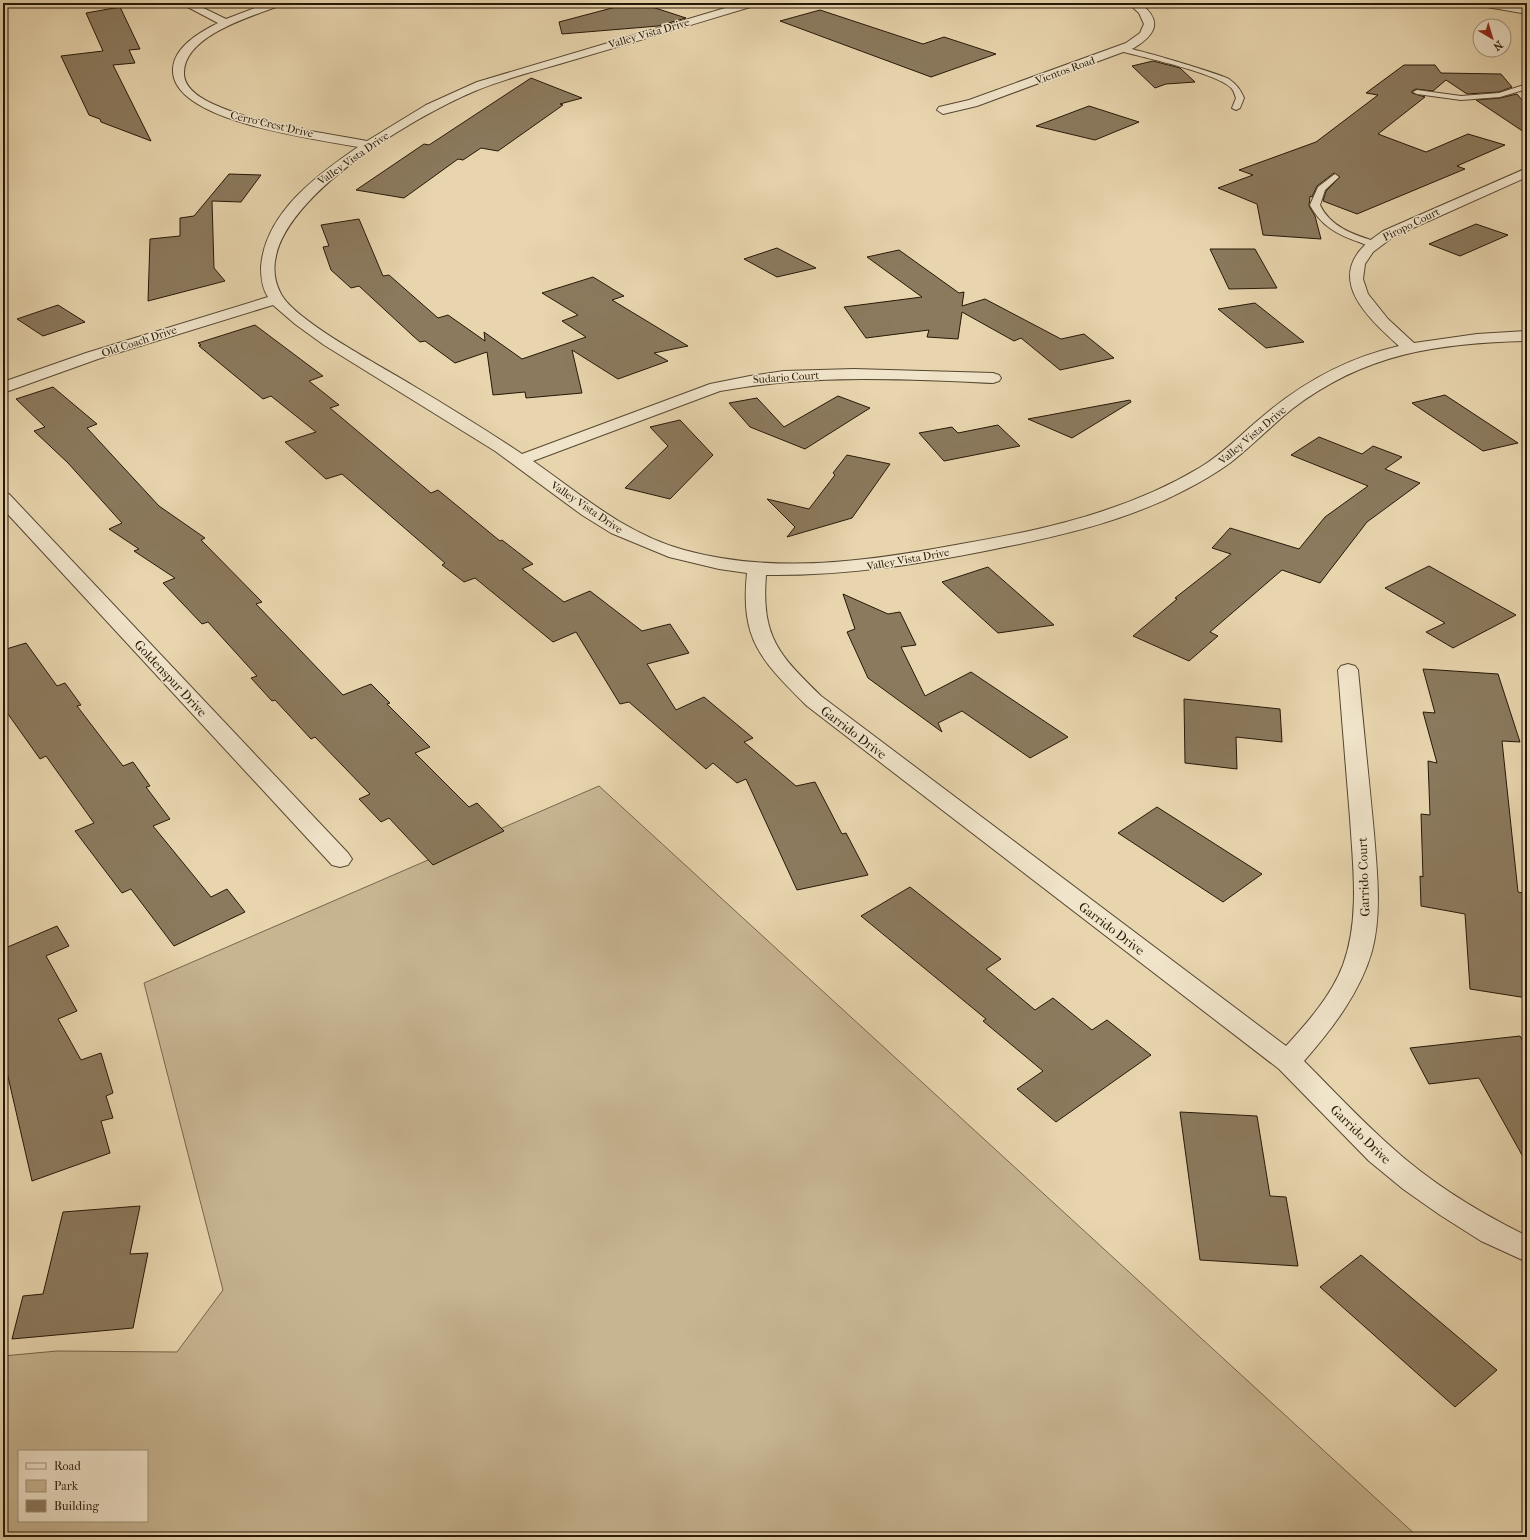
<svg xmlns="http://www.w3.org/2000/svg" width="1530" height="1540" viewBox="0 0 1530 1540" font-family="'IM FELL French Canon',serif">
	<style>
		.green { fill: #c7b592; stroke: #76664c; fill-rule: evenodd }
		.building { fill: #8b7a5e; stroke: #261807 }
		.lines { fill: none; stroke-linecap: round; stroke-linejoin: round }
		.service-casing { stroke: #564731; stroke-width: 2 }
		.minor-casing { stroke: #564731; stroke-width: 2 }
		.service { fill: #f0e4ca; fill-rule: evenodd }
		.minor { fill: #f0e4ca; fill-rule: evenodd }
		.labels { text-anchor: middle; stroke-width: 3; stroke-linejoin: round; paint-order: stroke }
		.far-street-label { font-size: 11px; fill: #261807; stroke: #f0e4ca }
		.street-label { font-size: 13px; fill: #261807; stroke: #f0e4ca }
	</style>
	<rect width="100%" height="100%" fill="#e8d5ae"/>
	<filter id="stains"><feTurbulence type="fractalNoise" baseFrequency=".005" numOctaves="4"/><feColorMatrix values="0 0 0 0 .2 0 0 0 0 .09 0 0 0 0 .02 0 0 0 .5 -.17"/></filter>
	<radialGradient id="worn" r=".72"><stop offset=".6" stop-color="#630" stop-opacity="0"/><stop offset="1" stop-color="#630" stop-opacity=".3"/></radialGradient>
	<path class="green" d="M 599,786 L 1418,1537 L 3,1537 L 3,1356 L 57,1351 L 177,1352 L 223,1290 L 144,983 ZM 19,1451 L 147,1451 L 147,1521 L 19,1521 Z"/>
	<g class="building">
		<polygon points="640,3 686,18 658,26 562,34 559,22 627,4 632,5"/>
		<polygon points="120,7 140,49 129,50 135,63 113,65 151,141 101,122 100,119 89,115 61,56 103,51 86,13"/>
		<polygon points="820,10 923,44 944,37 996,54 931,77 780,21"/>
		<polygon points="1153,61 1180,68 1195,82 1166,84 1155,88 1132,66"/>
		<polygon points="1404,65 1435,65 1441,73 1501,74 1512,87 1499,92 1467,94 1446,80 1433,91 1416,89 1412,91 1412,93 1425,97 1378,134 1426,152 1468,134 1505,145 1457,166 1465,169 1357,214 1323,201 1326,191 1340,177 1334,173 1317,186 1312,197 1310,196 1309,206 1315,216 1321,239 1263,235 1257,204 1218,188 1253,175 1239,170 1316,142 1378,95 1366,93"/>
		<polygon points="531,78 582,98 560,104 563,105 498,151 481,148 463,160 458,159 404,198 356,190 424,144 429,145"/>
		<polygon points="1517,94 1527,106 1527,134 1476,100 1500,98"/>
		<polygon points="1089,106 1139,122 1095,140 1036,126"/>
		<polygon points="229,174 261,175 241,202 212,201 214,268 225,281 148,301 150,239 180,236 180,218 194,216"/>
		<polygon points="359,219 383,276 389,275 438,318 448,315 485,341 484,332 522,359 586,337 562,321 578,315 542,293 593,277 624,296 612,300 688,346 654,353 668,361 618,379 572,350 582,393 526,398 525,392 493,395 487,352 455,363 425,341 420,342 412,335 359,286 351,288 331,270 323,247 329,246 321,225"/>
		<polygon points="1476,224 1508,235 1460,256 1429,244"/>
		<polygon points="777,248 816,268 777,277 744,259"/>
		<polygon points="1210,249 1255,249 1277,288 1229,289"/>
		<polygon points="899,250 959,293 964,292 962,306 985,299 1061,339 1084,334 1114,358 1060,370 1021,338 1014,341 962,312 958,339 927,337 929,330 866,338 844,307 922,297 867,257"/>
		<polygon points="1255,303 1304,342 1266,348 1218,309"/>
		<polygon points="58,305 85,322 43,336 17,319"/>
		<polygon points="255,325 323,376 309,381 339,405 330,408 431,493 438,490 500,541 502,540 533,564 522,569 564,602 590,591 642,631 670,624 689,653 647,664 676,710 704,697 753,738 744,742 796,786 815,782 842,834 846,833 868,875 797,890 746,779 737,783 713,763 706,769 629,702 620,704 576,632 553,642 475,578 464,582 442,565 445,563 342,474 326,479 285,442 316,432 271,396 263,399 199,346 201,345 198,343"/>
		<polygon points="53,387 97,424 87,428 159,506 205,538 201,540 262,602 256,604 343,695 371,684 390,703 387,704 430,747 415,753 469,807 477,803 504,831 433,865 389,818 381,822 359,799 370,794 315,737 311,739 275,700 272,701 251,678 257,676 208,622 202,624 163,583 175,578 134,551 139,549 109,529 122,523 68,463 34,431 45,427 16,399"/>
		<polygon points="1445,395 1518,443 1483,451 1412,403"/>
		<polygon points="838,396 870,408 805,449 750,427 729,403 757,398 784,427"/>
		<polygon points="1130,400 1131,402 1072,438 1028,419"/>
		<polygon points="680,420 713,455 670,499 625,488 668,446 650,427"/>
		<polygon points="998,425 1020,446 944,461 919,433 952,427 958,433"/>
		<polygon points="1319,437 1362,454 1373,446 1402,457 1385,469 1420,483 1367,522 1320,583 1282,570 1210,632 1218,636 1189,661 1133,636 1177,599 1175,598 1231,554 1212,548 1230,528 1299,549 1325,517 1368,486 1291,455"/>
		<polygon points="847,455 890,464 852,518 787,537 795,527 767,499 809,509 835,475 833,473"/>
		<polygon points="1429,566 1516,615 1453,648 1426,632 1445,623 1385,588"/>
		<polygon points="988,567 1054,625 998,633 942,582"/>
		<polygon points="843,594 888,614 900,612 916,645 901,647 925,696 971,672 1068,737 1030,758 962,711 938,723 942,732 868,678 847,632 855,629"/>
		<polygon points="26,643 57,686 65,683 81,705 77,706 123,766 133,762 150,786 146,787 170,819 153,826 211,897 227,889 245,912 174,946 131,889 122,893 75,831 94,823 46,756 40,759 3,707 3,650"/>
		<polygon points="1423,669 1498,674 1520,742 1502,741 1518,892 1523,893 1527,925 1527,998 1470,989 1465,914 1421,906 1420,876 1423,877 1421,814 1430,815 1428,761 1437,763 1423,712 1435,713"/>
		<polygon points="1184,699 1280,709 1282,742 1236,737 1237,769 1185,763"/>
		<polygon points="1157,807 1262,874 1223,902 1118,833"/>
		<polygon points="910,887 1001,959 986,969 1035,1010 1053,998 1092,1030 1107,1020 1151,1055 1056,1122 1017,1089 1043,1071 983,1021 986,1019 861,916"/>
		<polygon points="57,926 69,946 46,956 77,1011 58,1019 81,1060 101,1053 113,1093 106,1096 113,1118 101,1121 110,1153 32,1181 3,1055 3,949"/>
		<polygon points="1520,1036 1527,1048 1527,1164 1479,1078 1429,1084 1410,1048"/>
		<polygon points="1180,1112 1257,1116 1270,1196 1286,1197 1298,1266 1200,1260"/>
		<polygon points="140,1206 130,1254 148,1253 133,1328 12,1339 23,1296 43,1294 63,1212"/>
		<polygon points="1361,1255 1497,1370 1455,1407 1320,1287"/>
	</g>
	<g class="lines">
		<g class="service-casing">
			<g id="service">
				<path d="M 1120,47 C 1128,46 1220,74 1229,79 C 1237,85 1240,89 1244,98 L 1240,108 L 1236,110 L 1232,108 L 1236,98 C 1235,96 1234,91 1232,89 C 1221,74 1142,57 1120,51 Z"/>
				<polygon points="1527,84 1527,89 1500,97 1461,100 1417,94 1413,92 1417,90 1461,96 1499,93"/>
				<path d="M 1335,174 L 1339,177 L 1325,190 L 1320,205 C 1331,228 1355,235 1377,242 L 1379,244 L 1377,246 C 1371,248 1365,244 1359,242 C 1338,235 1321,226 1310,205 L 1318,187 Z"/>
			</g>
		</g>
		<g class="minor-casing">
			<g id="minor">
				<path d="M 180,3 L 193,3 L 226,19 L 268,3 L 283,3 L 282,5 C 252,16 185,35 184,72 C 183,88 200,98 213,104 C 261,126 316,131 367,141 L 426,105 L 477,82 L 742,3 L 758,3 L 757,5 C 695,24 634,42 573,60 C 540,70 506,78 475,91 C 419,114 238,216 281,294 C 295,321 383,367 412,385 C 449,407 486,430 522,454 L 710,384 L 750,376 L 784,371 L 854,369 L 993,373 L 999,375 L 1001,378 L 999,381 L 993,383 C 901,379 811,374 720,391 L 533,461 C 583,496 624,533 684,550 C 775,575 870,561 961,544 C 1044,530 1127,511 1199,468 C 1223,454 1241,434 1262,417 C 1303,382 1347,358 1399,346 C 1372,321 1327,283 1364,246 C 1369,240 1377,236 1383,231 L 1527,168 L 1527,177 L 1393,237 L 1373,252 L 1365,264 L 1363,279 L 1368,294 L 1388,319 L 1414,343 L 1477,334 L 1527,331 L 1527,341 C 1439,343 1365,353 1292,409 C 1271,426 1252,446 1230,463 C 1216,473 1201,482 1185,490 C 1124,522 1056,537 990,550 C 915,565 842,576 766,575 C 761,637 779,655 821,696 L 1286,1046 C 1308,1022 1331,996 1343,965 C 1360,919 1353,866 1350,818 C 1346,768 1342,719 1338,670 L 1341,666 L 1348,664 L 1355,666 L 1358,670 C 1363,724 1369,779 1374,833 C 1377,872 1382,913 1372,951 C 1360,993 1332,1029 1304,1061 C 1332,1089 1359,1118 1388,1144 C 1429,1182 1478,1212 1527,1236 L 1527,1262 L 1481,1241 L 1440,1215 L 1403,1189 L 1369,1161 L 1279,1069 L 807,706 C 761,660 740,640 747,573 L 719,569 L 669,557 L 611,533 L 582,515 L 495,451 L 324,345 L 295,324 L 273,305 L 98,359 L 3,393 L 3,382 L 86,353 L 268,297 C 262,288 261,277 261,267 C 265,213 317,175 358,147 C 318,139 170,122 173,69 C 174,47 200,32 218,23 Z"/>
				<path d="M 1128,3 L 1140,3 C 1163,21 1156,34 1134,48 L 977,106 L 943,114 L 937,110 L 939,107 L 969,100 L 1126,43 L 1140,33 L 1144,24 L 1139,13 Z"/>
				<polygon points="1476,3 1499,3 1527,8 1527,14 1481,6"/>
				<polygon points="3,493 9,494 348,853 352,859 348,865 340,867 332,865 3,509"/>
			</g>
		</g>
		<use href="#service" class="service"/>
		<use href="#minor" class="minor"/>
	</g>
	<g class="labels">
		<g class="far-street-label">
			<text transform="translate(649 33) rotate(-16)" y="4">Valley Vista Drive</text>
			<text transform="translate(1065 70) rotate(-20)" y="4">Vientos Road</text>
			<text transform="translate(272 124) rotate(13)" y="4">Cerro Crest Drive</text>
			<text transform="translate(353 158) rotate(-35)" y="4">Valley Vista Drive</text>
			<text transform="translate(1411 224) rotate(-26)" y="4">Piropo Court</text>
			<text transform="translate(139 341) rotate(-18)" y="4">Old Coach Drive</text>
			<text transform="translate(786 377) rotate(-4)" y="4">Sudario Court</text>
			<text transform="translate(1252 435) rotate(-40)" y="4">Valley Vista Drive</text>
			<text transform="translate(587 507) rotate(34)" y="4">Valley Vista Drive</text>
			<text transform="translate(908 559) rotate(-10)" y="4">Valley Vista Drive</text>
		</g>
		<g class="street-label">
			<text transform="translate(171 678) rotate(47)" y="5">Goldenspur Drive</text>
			<text transform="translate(854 732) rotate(37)" y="5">Garrido Drive</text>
			<text transform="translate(1363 877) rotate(-92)" y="5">Garrido Court</text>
			<text transform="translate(1112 928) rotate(37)" y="5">Garrido Drive</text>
			<text transform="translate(1361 1134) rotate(44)" y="5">Garrido Drive</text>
		</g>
	</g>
	<rect width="1530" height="1540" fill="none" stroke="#e8d5ae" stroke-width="16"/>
	<rect x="4" y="4" width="1522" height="1532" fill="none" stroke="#261807" stroke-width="2"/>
	<rect x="8" y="8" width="1514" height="1524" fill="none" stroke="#261807"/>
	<rect x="18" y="1450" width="130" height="72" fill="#f0e4ca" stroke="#9f927c"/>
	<rect x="26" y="1463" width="20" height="6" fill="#f0e4ca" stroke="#9f927c"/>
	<text x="54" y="1470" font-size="12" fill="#261807">Road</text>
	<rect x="26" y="1480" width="20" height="12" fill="#c7b592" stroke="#9f927c"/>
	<text x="54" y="1490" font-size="12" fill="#261807">Park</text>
	<rect x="26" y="1500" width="20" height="12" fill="#8b7a5e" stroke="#9f927c"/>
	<text x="54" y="1510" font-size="12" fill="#261807">Building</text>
	<g transform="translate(1492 38) rotate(142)"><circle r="19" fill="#f0e4ca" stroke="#9f927c"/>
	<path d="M0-3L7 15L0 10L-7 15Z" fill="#8f2418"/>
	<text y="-6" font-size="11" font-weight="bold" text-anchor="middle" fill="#261807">N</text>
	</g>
	<rect width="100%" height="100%" filter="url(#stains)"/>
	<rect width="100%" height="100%" fill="url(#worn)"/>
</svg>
